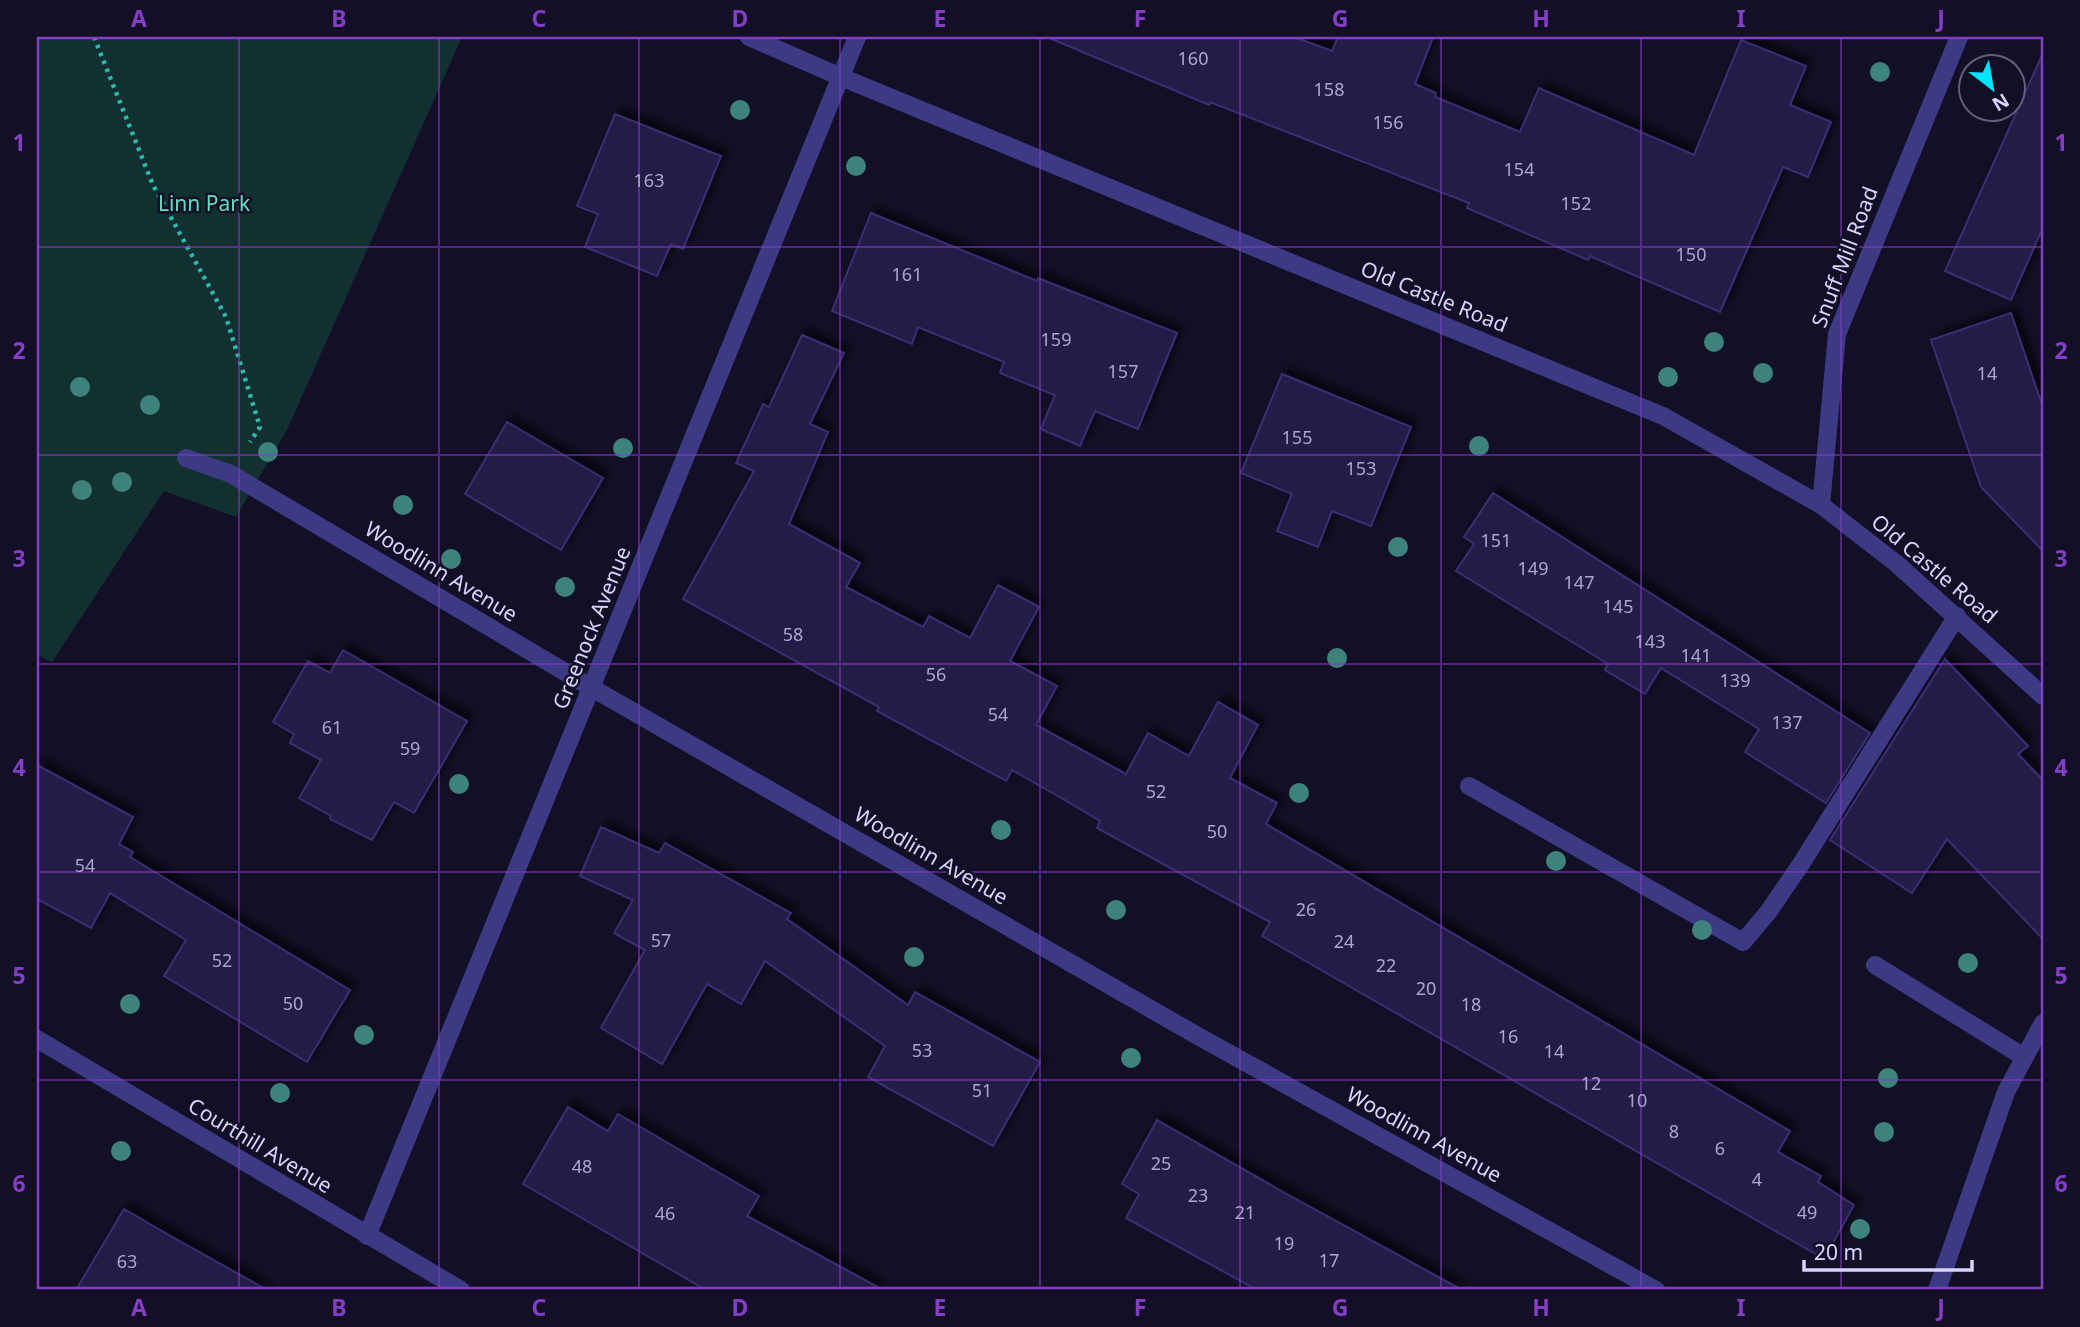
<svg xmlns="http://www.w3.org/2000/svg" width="2080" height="1327" viewBox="0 0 2080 1327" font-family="'Noto Sans',sans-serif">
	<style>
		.green { fill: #12302f }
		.building { fill: #241b47; stroke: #3b2d73; stroke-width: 2; filter: url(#shadow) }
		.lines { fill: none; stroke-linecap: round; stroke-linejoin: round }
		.path { stroke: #2fb8b0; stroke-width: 4.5; stroke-dasharray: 3.5 5; stroke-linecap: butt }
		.service { stroke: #3d3a85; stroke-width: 18 }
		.minor { stroke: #3d3a85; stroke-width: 18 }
		.tertiary { stroke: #3d3a85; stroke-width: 18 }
		.tree { fill: #3d827b }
		.grid { fill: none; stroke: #843dc5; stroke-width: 2; stroke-opacity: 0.55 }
		.labels { text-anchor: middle; stroke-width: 5; stroke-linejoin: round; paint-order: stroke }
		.number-label { font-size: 18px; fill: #aca6d1 }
		.park-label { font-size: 21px; fill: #5fe0c0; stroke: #130f26 }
		.street-label { font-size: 21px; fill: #d9d4ff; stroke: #130f26 }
		.neatline { fill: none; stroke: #843dc5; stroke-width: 2.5 }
		.grid-label { font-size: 23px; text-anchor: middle; font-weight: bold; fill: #843dc5 }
	</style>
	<defs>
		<filter id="shadow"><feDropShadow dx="6" dy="-6" stdDeviation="3.5" flood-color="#0009"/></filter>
	</defs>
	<rect width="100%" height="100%" fill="#130f26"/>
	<polygon class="green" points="37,37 462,37 287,430 236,517 164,491 52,662 37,655"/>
	<g class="building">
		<polygon points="1047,37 1294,37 1332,51 1338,37 1433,37 1415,84 1436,93 1435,97 1520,132 1539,88 1694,155 1741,40 1806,66 1790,105 1831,122 1808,177 1783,167 1720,312 1590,256 1588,260 1467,208 1469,203 1210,102 1209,105"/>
		<polygon points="2043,53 2043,227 2011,300 1945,271"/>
		<polygon points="615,114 721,156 683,249 671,244 657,276 585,247 598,214 577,206"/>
		<polygon points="871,213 1037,281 1038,278 1177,333 1138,429 1095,411 1080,446 1041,429 1055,395 1000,373 1004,362 918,327 912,344 832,311"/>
		<polygon points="2011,313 2043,408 2043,551 1981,487 1931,340"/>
		<polygon points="802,335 844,353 810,424 828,432 789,524 860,563 846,587 923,627 929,616 970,638 998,585 1039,607 1010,661 1057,686 1036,725 1126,774 1148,733 1189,756 1218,702 1258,725 1230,778 1277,803 1266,824 1790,1131 1778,1152 1821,1176 1818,1182 1854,1205 1824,1259 1262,936 1270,922 1097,828 1100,821 1063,799 1012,770 1006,781 877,711 879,707 683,599 754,471 736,463 763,404 769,407"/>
		<polygon points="1282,374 1411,427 1371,526 1332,511 1318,547 1277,531 1292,494 1241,473"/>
		<polygon points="507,422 603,478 561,550 465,494"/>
		<polygon points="1493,493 1870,733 1826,803 1745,752 1759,729 1661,668 1645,694 1605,670 1608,664 1456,571 1474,544 1464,537"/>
		<polygon points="343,650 467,721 414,813 394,802 372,840 330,819 331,816 299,798 321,760 290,743 294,734 273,722 308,661 330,673"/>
		<polygon points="1945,659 2028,746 2018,754 2043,780 2043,939 1947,839 1912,893 1830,840"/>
		<polygon points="37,765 133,817 119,844 133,852 130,857 350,990 307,1062 164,976 186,940 110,893 91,928 37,899"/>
		<polygon points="601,827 659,853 665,843 791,913 787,919 908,1005 915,992 1040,1062 993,1146 868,1077 885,1046 765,961 741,1004 707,984 662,1064 601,1028 645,950 614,933 633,900 580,876"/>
		<polygon points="568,1107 608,1131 618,1114 759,1196 747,1216 883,1290 706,1290 523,1184"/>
		<polygon points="1157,1120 1285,1193 1462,1290 1257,1290 1126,1218 1139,1194 1122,1184"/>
		<polygon points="124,1209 174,1238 267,1290 76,1290"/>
	</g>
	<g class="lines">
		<polyline class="path" points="94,37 153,185 226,317 260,427 250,442"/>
		<g class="service">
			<polyline points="1469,786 1743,942 1769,911 1801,864 1957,616"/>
			<polyline points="1875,965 2024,1057"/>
		</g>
		<g class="minor">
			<polyline points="186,458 231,474 592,688 1196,1035 1656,1290"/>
			<polyline points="1821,505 1837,334 1959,37"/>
			<polyline points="37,1039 461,1290"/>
			<polyline points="367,1236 857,37"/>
			<polyline points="1937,1290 2006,1092 2043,1023"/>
		</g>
		<polyline class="tertiary" points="749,37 841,77 1663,416 1821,505 1897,564 2043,696"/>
	</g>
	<g class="tree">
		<circle cx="1880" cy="72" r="10"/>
		<circle cx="740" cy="110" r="10"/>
		<circle cx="856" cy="166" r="10"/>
		<circle cx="1714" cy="342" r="10"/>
		<circle cx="1763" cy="373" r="10"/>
		<circle cx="1668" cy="377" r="10"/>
		<circle cx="80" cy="387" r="10"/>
		<circle cx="150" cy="405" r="10"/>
		<circle cx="1479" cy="446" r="10"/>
		<circle cx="623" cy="448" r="10"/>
		<circle cx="268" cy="452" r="10"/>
		<circle cx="122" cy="482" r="10"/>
		<circle cx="82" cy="490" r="10"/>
		<circle cx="403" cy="505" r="10"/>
		<circle cx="1398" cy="547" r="10"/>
		<circle cx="451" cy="559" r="10"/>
		<circle cx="565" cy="587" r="10"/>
		<circle cx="1337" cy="658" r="10"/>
		<circle cx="459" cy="784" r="10"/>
		<circle cx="1299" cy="793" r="10"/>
		<circle cx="1001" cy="830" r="10"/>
		<circle cx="1556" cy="861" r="10"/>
		<circle cx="1116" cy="910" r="10"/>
		<circle cx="1702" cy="930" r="10"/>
		<circle cx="914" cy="957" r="10"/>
		<circle cx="1968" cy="963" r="10"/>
		<circle cx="130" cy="1004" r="10"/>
		<circle cx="364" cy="1035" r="10"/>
		<circle cx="1131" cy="1058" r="10"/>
		<circle cx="1888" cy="1078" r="10"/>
		<circle cx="280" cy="1093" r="10"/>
		<circle cx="1884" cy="1132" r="10"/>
		<circle cx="121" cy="1151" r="10"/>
		<circle cx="1860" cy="1229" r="10"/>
	</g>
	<path class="grid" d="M 239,37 L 239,1290M 439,37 L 439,1290M 639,37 L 639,1290M 840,37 L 840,1290M 1040,37 L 1040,1290M 1240,37 L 1240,1290M 1441,37 L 1441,1290M 1641,37 L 1641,1290M 1841,37 L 1841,1290M 37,247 L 2043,247M 37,455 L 2043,455M 37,664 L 2043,664M 37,872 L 2043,872M 37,1080 L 2043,1080"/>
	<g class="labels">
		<g class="number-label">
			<text x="1193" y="65">160</text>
			<text x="1329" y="96">158</text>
			<text x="1388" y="129">156</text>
			<text x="1519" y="176">154</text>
			<text x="649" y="187">163</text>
			<text x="1576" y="210">152</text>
			<text x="1691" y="261">150</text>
			<text x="907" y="281">161</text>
			<text x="1056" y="346">159</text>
			<text x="1123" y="378">157</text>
			<text x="1987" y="380">14</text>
			<text x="1297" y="444">155</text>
			<text x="1361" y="475">153</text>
			<text x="1496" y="547">151</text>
			<text x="1533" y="575">149</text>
			<text x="1579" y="589">147</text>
			<text x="1618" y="613">145</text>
			<text x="793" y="641">58</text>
			<text x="1650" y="648">143</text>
			<text x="1696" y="662">141</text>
			<text x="936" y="681">56</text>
			<text x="1735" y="687">139</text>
			<text x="998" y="721">54</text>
			<text x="1787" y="729">137</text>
			<text x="332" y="734">61</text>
			<text x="410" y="755">59</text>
			<text x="1156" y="798">52</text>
			<text x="1217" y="838">50</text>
			<text x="85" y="872">54</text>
			<text x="1306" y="916">26</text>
			<text x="661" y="947">57</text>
			<text x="1344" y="948">24</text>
			<text x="222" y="967">52</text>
			<text x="1386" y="972">22</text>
			<text x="1426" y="995">20</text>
			<text x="293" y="1010">50</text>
			<text x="1471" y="1011">18</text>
			<text x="1508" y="1043">16</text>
			<text x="922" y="1057">53</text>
			<text x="1554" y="1058">14</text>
			<text x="1591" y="1090">12</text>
			<text x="982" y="1097">51</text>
			<text x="1637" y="1107">10</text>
			<text x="1674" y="1138">8</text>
			<text x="1720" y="1155">6</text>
			<text x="1161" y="1170">25</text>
			<text x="582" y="1173">48</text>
			<text x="1757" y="1186">4</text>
			<text x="1198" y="1202">23</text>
			<text x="1245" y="1219">21</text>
			<text x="1807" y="1219">49</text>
			<text x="665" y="1220">46</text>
			<text x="1284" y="1250">19</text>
			<text x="1329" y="1267">17</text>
			<text x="127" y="1268">63</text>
		</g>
		<g class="park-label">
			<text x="204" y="211">Linn Park</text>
		</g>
		<g class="street-label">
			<text transform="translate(1845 257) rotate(-69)" y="7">Snuff Mill Road</text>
			<text transform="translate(1434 297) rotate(22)" y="7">Old Castle Road</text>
			<text transform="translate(1934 569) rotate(40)" y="7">Old Castle Road</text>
			<text transform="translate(441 572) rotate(31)" y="7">Woodlinn Avenue</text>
			<text transform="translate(592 628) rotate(-68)" y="7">Greenock Avenue</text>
			<text transform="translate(931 856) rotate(30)" y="7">Woodlinn Avenue</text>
			<text transform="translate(1424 1135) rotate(29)" y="7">Woodlinn Avenue</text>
			<text transform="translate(260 1146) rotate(31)" y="7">Courthill Avenue</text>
		</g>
	</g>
	<rect width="2080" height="1327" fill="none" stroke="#130f26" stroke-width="77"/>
	<g transform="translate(1992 88) rotate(149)"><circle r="33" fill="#130f26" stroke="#625e7d" stroke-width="2"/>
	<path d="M0-5L12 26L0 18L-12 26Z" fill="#00e5ff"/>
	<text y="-10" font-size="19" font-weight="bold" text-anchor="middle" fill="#d9d4ff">N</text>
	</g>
	<path d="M1804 1260v10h168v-10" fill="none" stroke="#d9d4ff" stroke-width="3.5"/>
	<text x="1814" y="1260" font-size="21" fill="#d9d4ff" stroke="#130f26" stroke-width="5" paint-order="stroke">20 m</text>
	<rect x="38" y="38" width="2004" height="1250" class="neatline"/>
	<g class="grid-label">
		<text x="139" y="27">A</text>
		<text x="339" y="27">B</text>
		<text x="539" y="27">C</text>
		<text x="740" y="27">D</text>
		<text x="940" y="27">E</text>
		<text x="1140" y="27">F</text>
		<text x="1340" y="27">G</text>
		<text x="1541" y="27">H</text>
		<text x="1741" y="27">I</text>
		<text x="1941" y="27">J</text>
		<text x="19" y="151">1</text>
		<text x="2061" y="151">1</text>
		<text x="19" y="359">2</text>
		<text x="2061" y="359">2</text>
		<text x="19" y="567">3</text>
		<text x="2061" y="567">3</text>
		<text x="19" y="776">4</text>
		<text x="2061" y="776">4</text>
		<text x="19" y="984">5</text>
		<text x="2061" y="984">5</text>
		<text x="19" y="1192">6</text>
		<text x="2061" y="1192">6</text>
		<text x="139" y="1316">A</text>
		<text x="339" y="1316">B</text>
		<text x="539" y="1316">C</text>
		<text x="740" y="1316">D</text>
		<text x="940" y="1316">E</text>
		<text x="1140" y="1316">F</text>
		<text x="1340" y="1316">G</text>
		<text x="1541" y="1316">H</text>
		<text x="1741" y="1316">I</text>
		<text x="1941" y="1316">J</text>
	</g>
</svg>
